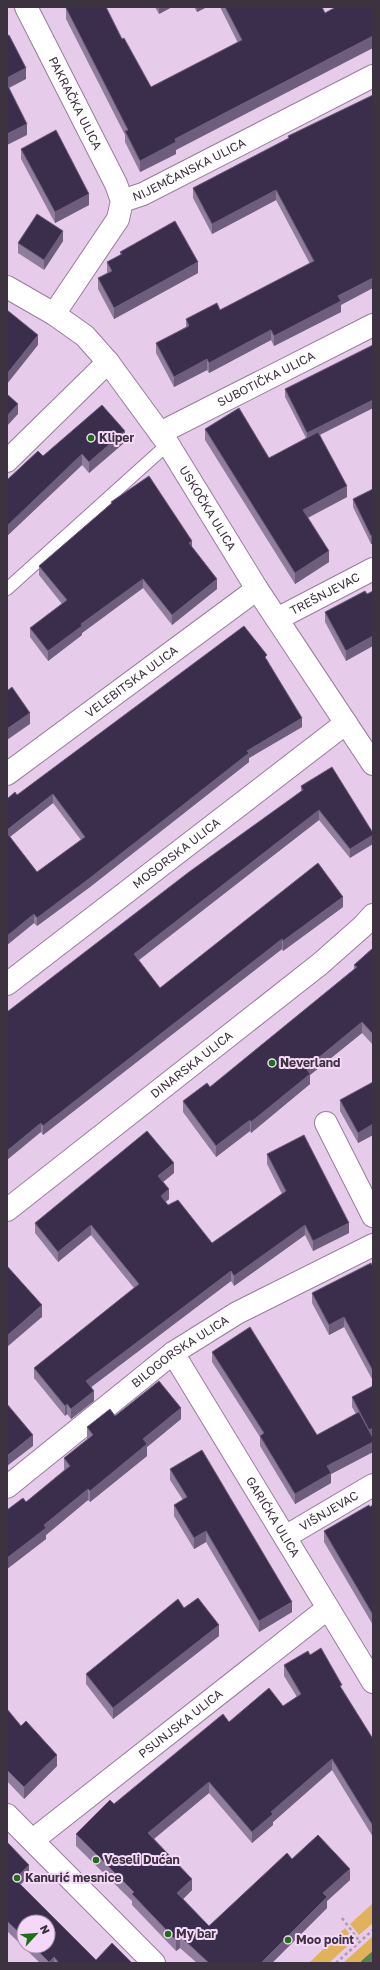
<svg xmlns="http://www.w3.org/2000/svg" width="380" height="1970" viewBox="0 0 380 1970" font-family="'Golos Text',sans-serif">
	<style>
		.green { fill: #e0b35b }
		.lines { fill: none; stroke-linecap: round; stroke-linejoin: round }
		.stream { stroke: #588253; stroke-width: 8 }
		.service-casing { stroke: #977d9b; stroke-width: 14 }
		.minor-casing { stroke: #977d9b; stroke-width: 24 }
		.path { stroke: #af98b2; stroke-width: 2.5; stroke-dasharray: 3 3; stroke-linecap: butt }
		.service { stroke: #fff; stroke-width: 12 }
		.minor { stroke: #fff; stroke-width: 22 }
		.wall { fill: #907c9c; fill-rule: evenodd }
		.shaded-wall { fill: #6e5d7c }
		.building { fill: #3a2e4c; stroke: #6e5d7c }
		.poi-dot { fill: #1e7017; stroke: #f5d8f9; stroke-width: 1.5 }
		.labels { text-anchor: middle; stroke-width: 4; stroke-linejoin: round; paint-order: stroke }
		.street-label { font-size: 12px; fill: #3d323f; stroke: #f5d8f9 }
		.poi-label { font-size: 12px; font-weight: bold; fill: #3d323f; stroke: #f5d8f9; text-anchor: start }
	</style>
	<rect width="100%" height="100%" fill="#e7cbeb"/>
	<g class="green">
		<polygon points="373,1903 373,1923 359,1935 350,1924"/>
		<polygon points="345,1928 354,1940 329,1963 309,1963"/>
		<polygon points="373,1936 373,1963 343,1963"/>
	</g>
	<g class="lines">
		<polyline class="stream" points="365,1963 373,1956"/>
		<g class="service-casing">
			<polyline id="service" points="7,589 168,444"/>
		</g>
		<g class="minor-casing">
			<g id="minor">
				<path id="s1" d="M 26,7 L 116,184 L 122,201 L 118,219 L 54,314"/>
				<path id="s2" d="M 122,201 L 143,194 L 373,76"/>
				<path id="s3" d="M 7,287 L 54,314 L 85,336 L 108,362 L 168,444 L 257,589 L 373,764"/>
				<path id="s4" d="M 160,433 L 373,325"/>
				<polyline points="7,461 108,362"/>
				<path id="s5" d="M 277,619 L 373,569"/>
				<path id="s6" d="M 7,774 L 257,589"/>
				<path id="s7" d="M 7,984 L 346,723"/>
				<polyline points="326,1123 373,1216"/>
				<path id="s8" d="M 7,1210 L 320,964 L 363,926 L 373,915"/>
				<path id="s9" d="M 173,1353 L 373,1682"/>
				<path id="s10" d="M 7,1487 L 173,1353 L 237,1313 L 373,1245"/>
				<path id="s11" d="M 285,1537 L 373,1485"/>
				<polyline points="7,1815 154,1963"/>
				<path id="s12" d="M 33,1840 L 328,1608"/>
			</g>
		</g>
		<g class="path">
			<polyline points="342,1918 360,1942"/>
			<polyline points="336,1963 373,1930"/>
		</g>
		<use href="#service" class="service"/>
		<use href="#minor" class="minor"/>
	</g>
	<g class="wall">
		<polygon points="155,7 172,7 159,14"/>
		<polygon points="194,7 207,7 197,12"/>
		<polygon points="220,7 322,7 176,150 176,154 140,172 125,142 125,135 66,19 66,8 122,39 151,87 238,43"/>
		<polygon points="288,136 341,305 341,312 274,346 271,340 209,373 207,370 174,387 156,353 156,343 186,327 186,319 220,310 310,264 276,200 212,234 193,198 193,188 288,138"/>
		<polygon points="21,149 89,205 55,223 21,159"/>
		<polygon points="63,241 44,270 18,253 18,243"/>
		<polygon points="120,252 198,273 114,319 98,289 98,278 107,273 107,262 120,255"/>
		<polygon points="285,389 373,408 320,435 347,497 308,518 329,562 295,584 205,440 205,429 269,458 306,438 285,397"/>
		<polygon points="125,442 89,473 82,465 7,536 7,480 43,456"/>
		<polygon points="373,489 371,544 353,507 353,499"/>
		<polygon points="111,502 192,547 217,589 172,625 143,588 82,633 82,635 48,661 30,637 30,628 62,604 39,575 39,566 111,504"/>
		<polygon points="365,591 346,661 325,622 325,612"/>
		<path d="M 267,659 L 302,727 L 249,758 L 249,762 L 90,887 L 37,926 L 34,923 L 7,945 L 7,799 L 17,795 ZM 53,803 L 81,840 L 37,872 L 10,837 Z"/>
		<polygon points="301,786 373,833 350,858 319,820 138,960 160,988 343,907 283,951 282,949 43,1135 41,1132 7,1012 301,792"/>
		<polygon points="373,948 373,1045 362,1033 310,1075 310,1084 251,1133 250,1131 216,1157 183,1112 183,1101 210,1087 354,969 354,965"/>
		<polygon points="373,1082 373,1135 358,1143 340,1111 340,1100"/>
		<polygon points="267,1154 349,1233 313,1251 305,1235 234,1286 231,1281 91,1387 94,1401 71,1419 67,1414 65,1416 34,1378 34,1368 134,1288 91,1235 58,1262 35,1233 35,1223 174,1173 163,1182 169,1199 165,1202 168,1205 212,1243 282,1194 267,1164"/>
		<polygon points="373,1267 373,1381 344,1327 329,1335 312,1303 312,1293"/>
		<polygon points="212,1352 317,1435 356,1414 352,1407 352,1397 373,1386 373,1452 331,1474 331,1483 295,1504 260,1446 260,1437 212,1362"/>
		<polygon points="115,1416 181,1419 147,1447 147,1456 90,1502 88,1500 46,1535 46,1539 7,1569 7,1510 26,1502 64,1470 64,1458 87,1439 87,1427"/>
		<polygon points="170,1469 292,1612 259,1632 206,1542 194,1549 174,1516 174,1505 183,1500 170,1480"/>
		<polygon points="373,1505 373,1625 324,1542 324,1531"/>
		<polygon points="184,1608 219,1636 113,1719 86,1684 86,1674"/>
		<polygon points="310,1655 342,1689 373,1739 373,1837 332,1770 273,1822 273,1825 252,1843 209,1793 153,1839 192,1890 183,1899 209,1926 292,1859 350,1880 327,1901 327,1908 272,1963 197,1963 180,1948 176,1951 132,1905 132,1901 76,1846 76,1834 114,1804 229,1722 283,1706 297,1697 284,1676 284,1665"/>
		<polygon points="7,1709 21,1726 57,1766 24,1799 7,1781"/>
		<path d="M 7,1842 L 29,1876 L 20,1885 L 96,1960 L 132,1963 L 40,1963 L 7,1931 ZM 24,1922 L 48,1946 L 24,1946 Z"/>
	</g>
	<g class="shaded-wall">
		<polygon points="159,7 172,7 159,14"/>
		<polygon points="197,7 207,7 197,12"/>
		<polygon points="373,36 373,48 176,150 176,154 140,172 140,161 175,139"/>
		<polygon points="26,68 26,79 7,89 7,78"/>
		<polygon points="27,124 27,135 7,145 7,134"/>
		<polygon points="276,190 276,200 212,234 212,224"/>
		<polygon points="89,194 89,205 55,223 55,212"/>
		<polygon points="63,231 63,241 44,270 44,260"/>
		<polygon points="198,262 198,273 114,319 114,308"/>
		<polygon points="373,278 373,288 341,305 341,312 274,346 274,336 338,296"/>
		<polygon points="271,330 271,340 209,373 209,363"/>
		<polygon points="38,335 38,345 7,384 7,374"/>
		<polygon points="207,359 207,370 174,387 174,377"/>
		<polygon points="373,400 373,408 307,441 307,433"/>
		<polygon points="18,404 18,414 7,426 7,416"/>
		<polygon points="125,431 125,442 89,473 89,462"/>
		<polygon points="82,454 82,465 7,536 7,526"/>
		<polygon points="347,486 347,497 303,520 303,510"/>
		<polygon points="373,535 373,544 371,544 371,536"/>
		<polygon points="192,541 192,551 189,543"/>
		<polygon points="329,551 329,562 295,584 295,573"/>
		<polygon points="143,579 143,588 82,633 82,635 48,661 48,651 81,624"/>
		<polygon points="217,579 217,589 172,625 172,615"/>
		<polygon points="373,636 373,646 346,661 346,651"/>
		<polygon points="30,713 30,724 7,740 7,729"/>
		<polygon points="302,718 302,727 249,758 249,762 90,887 37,926 37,918 247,751"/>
		<polygon points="53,794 53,803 7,839 7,830"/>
		<polygon points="319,810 319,820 134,964 134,954"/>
		<polygon points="373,835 373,844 350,858 350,849"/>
		<polygon points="343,897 343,907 283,951 283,941"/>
		<polygon points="34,914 34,923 7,945 7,936"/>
		<polygon points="282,939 282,949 43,1135 43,1126"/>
		<polygon points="362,1022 362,1033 310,1075 310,1084 251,1133 251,1122 306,1068"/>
		<polygon points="250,1120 250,1131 216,1157 216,1146"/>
		<polygon points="41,1123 41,1132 7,1160 7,1151"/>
		<polygon points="373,1124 373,1135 358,1143 358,1133"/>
		<polygon points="174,1163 174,1173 158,1186 158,1176"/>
		<polygon points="169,1189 169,1199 161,1206 161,1196"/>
		<polygon points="349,1223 349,1233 313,1251 313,1241"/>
		<polygon points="91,1225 91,1235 58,1262 58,1252"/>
		<polygon points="305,1225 305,1235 234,1286 234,1276"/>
		<polygon points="231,1271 231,1281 86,1391 86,1381"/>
		<polygon points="42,1305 42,1317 7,1347 7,1336"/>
		<polygon points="344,1317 344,1327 329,1335 329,1325"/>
		<polygon points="94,1391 94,1401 71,1419 71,1409"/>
		<polygon points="67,1404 67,1414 65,1416 65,1406"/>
		<polygon points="181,1408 181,1419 147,1447 147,1456 90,1502 90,1491 143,1439"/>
		<polygon points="373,1428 373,1438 369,1430"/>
		<polygon points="33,1435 33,1446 7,1466 7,1456"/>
		<polygon points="373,1442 373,1452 331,1474 331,1483 295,1504 295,1494 327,1466"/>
		<polygon points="88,1489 88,1500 46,1535 46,1539 7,1569 7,1558 44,1525"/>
		<polygon points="206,1531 206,1542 194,1549 194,1538"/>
		<polygon points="292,1602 292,1612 259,1632 259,1621"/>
		<polygon points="219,1625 219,1636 113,1719 113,1708"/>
		<polygon points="57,1755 57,1766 24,1799 24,1787"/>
		<polygon points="332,1759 332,1770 273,1822 273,1825 252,1843 252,1832 271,1812"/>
		<polygon points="209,1782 209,1793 148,1844 148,1833"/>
		<polygon points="29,1865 29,1876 15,1890 15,1879"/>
		<polygon points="350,1869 350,1880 327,1901 327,1908 272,1963 261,1963 323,1893"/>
		<polygon points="192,1879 192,1890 177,1905 177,1893"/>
		<polygon points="180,1936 180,1948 176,1951 176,1940"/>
		<polygon points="54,1957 54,1963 49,1963 49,1962"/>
	</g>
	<g class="building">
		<polygon points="68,7 106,7 122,39 124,38 151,87 242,40 225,7 322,7 325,13 336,7 373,7 373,36 175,139 176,142 140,161 125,131 128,130 66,8"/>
		<polygon points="9,35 26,68 7,78 7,36"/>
		<polygon points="7,84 27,124 7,134"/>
		<polygon points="373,95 373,278 338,296 341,301 274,336 271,330 209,363 207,359 174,377 156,343 189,326 186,319 217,303 220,310 314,261 276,190 212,224 193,188 289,138 288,136"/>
		<polygon points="56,130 89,194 55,212 21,149"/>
		<polygon points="37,214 63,231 44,260 18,243"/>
		<polygon points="175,221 198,262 114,308 98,278 112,271 107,262 122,254 120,252"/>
		<polygon points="7,310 38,335 7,374"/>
		<polygon points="373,345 373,400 307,433 285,389"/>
		<polygon points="7,394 18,404 7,416"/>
		<polygon points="102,405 125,431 89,462 82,454 7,526 7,480 38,451 43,456"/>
		<polygon points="239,408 269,458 318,432 347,486 303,510 329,551 295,573 205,429"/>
		<polygon points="149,476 192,541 189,543 217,579 172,615 143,579 81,624 82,626 48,651 30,628 67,600 39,566 112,503 111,502"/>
		<polygon points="373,489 373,535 371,536 353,499"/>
		<polygon points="365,591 367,594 373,591 373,636 346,651 325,612"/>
		<polygon points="244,626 267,655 265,657 302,718 247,751 249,753 90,878 37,918 34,914 7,936 7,833 37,872 85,837 53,794 7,830 7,799 15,792 17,795"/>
		<polygon points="12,687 30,713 7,729 7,691"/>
		<polygon points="332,767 373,833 373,835 350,849 319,810 134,954 160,988 318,863 343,897 283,941 282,939 43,1126 41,1123 7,1151 7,1012 189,872 303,790 301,786"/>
		<polygon points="373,948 373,1034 362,1022 306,1068 310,1074 251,1122 250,1120 216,1146 183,1101 207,1083 210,1087 357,967 354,965"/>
		<polygon points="373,1082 373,1124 358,1133 340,1100"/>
		<polygon points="147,1131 174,1163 158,1176 169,1189 161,1196 168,1205 178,1200 212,1243 286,1191 267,1154 304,1135 349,1223 313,1241 305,1225 234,1276 231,1271 86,1381 94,1391 71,1409 67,1404 65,1406 34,1368 139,1284 91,1225 58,1252 35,1223"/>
		<polygon points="371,1263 373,1267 373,1371 344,1317 329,1325 312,1293"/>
		<polygon points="7,1266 42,1305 7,1336"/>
		<polygon points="250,1327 317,1435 359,1412 373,1438 373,1442 327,1466 331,1473 295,1494 260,1436 264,1433 212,1352"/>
		<polygon points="159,1381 181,1408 143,1439 147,1444 90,1491 88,1489 44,1525 46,1528 7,1558 7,1510 23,1498 26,1502 70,1466 64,1458 93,1435 87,1427 110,1409 115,1416"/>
		<polygon points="373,1386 373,1428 369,1430 352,1397"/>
		<polygon points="7,1404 33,1435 7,1456"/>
		<polygon points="202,1450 292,1602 259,1621 206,1531 194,1538 174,1505 187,1497 170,1469"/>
		<polygon points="369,1505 370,1507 373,1505 373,1615 324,1531"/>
		<polygon points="198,1598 219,1625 113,1708 86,1674 178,1599 184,1608"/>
		<polygon points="321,1648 342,1685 340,1686 373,1739 373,1826 332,1759 271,1812 273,1814 252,1832 209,1782 148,1833 192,1879 177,1893 209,1926 287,1853 292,1859 318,1835 350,1869 323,1893 327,1897 261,1963 209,1963 180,1936 176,1940 132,1894 134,1892 76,1834 110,1800 114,1804 223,1714 229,1722 269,1688 283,1706 301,1694 284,1665 308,1651 310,1655"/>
		<polygon points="7,1709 21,1726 26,1721 57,1755 24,1787 7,1770"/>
		<polygon points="7,1842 29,1865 15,1879 96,1960 112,1943 132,1963 59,1963 54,1957 49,1962 33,1946 48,1946 48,1922 24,1922 24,1937 7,1921"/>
	</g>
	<g class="poi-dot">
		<circle cx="91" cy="438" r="4"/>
		<circle cx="272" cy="1063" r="4"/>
		<circle cx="96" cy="1860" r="4"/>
		<circle cx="17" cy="1878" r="4"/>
		<circle cx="168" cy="1934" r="4"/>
		<circle cx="288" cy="1940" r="4"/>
	</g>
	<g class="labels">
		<g class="street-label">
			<text dy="4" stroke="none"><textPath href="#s1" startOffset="108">PAKRAČKA ULICA</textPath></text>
			<text dy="4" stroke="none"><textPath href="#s2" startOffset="74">NIJEMČANSKA ULICA</textPath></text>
			<text dy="4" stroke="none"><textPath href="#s4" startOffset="119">SUBOTIČKA ULICA</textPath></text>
			<text dy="4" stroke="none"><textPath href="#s3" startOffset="304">USKOČKA ULICA</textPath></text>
			<text dy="4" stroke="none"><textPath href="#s5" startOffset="54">TREŠNJEVAC</textPath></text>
			<text dy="4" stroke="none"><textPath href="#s6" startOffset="155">VELEBITSKA ULICA</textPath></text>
			<text dy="4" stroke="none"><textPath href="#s7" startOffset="214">MOSORSKA ULICA</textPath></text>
			<text dy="4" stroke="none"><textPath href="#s8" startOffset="235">DINARSKA ULICA</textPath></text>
			<text dy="4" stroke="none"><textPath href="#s10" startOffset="220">BILOGORSKA ULICA</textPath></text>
			<text dy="4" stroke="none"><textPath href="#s11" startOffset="51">VIŠNJEVAC</textPath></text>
			<text dy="4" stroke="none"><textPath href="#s9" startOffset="192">GARIĆKA ULICA</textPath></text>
			<text dy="4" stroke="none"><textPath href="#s12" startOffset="188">PSUNJSKA ULICA</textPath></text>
		</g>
		<g class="poi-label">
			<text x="99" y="442">Kliper</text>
			<text x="280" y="1067">Neverland</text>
			<text x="104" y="1864">Veseli Dućan</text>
			<text x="25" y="1882">Kanurić mesnice</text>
			<text x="176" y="1938">My bar</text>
			<text x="296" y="1944">Moo point</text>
		</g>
	</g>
	<rect width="380" height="1970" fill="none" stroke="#3d323f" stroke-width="16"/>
	<g transform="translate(36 1934) rotate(64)"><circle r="19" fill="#f5d8f9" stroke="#ab96af"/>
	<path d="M0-3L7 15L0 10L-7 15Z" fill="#1e7017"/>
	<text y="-6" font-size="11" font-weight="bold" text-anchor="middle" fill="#3d323f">N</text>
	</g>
</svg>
